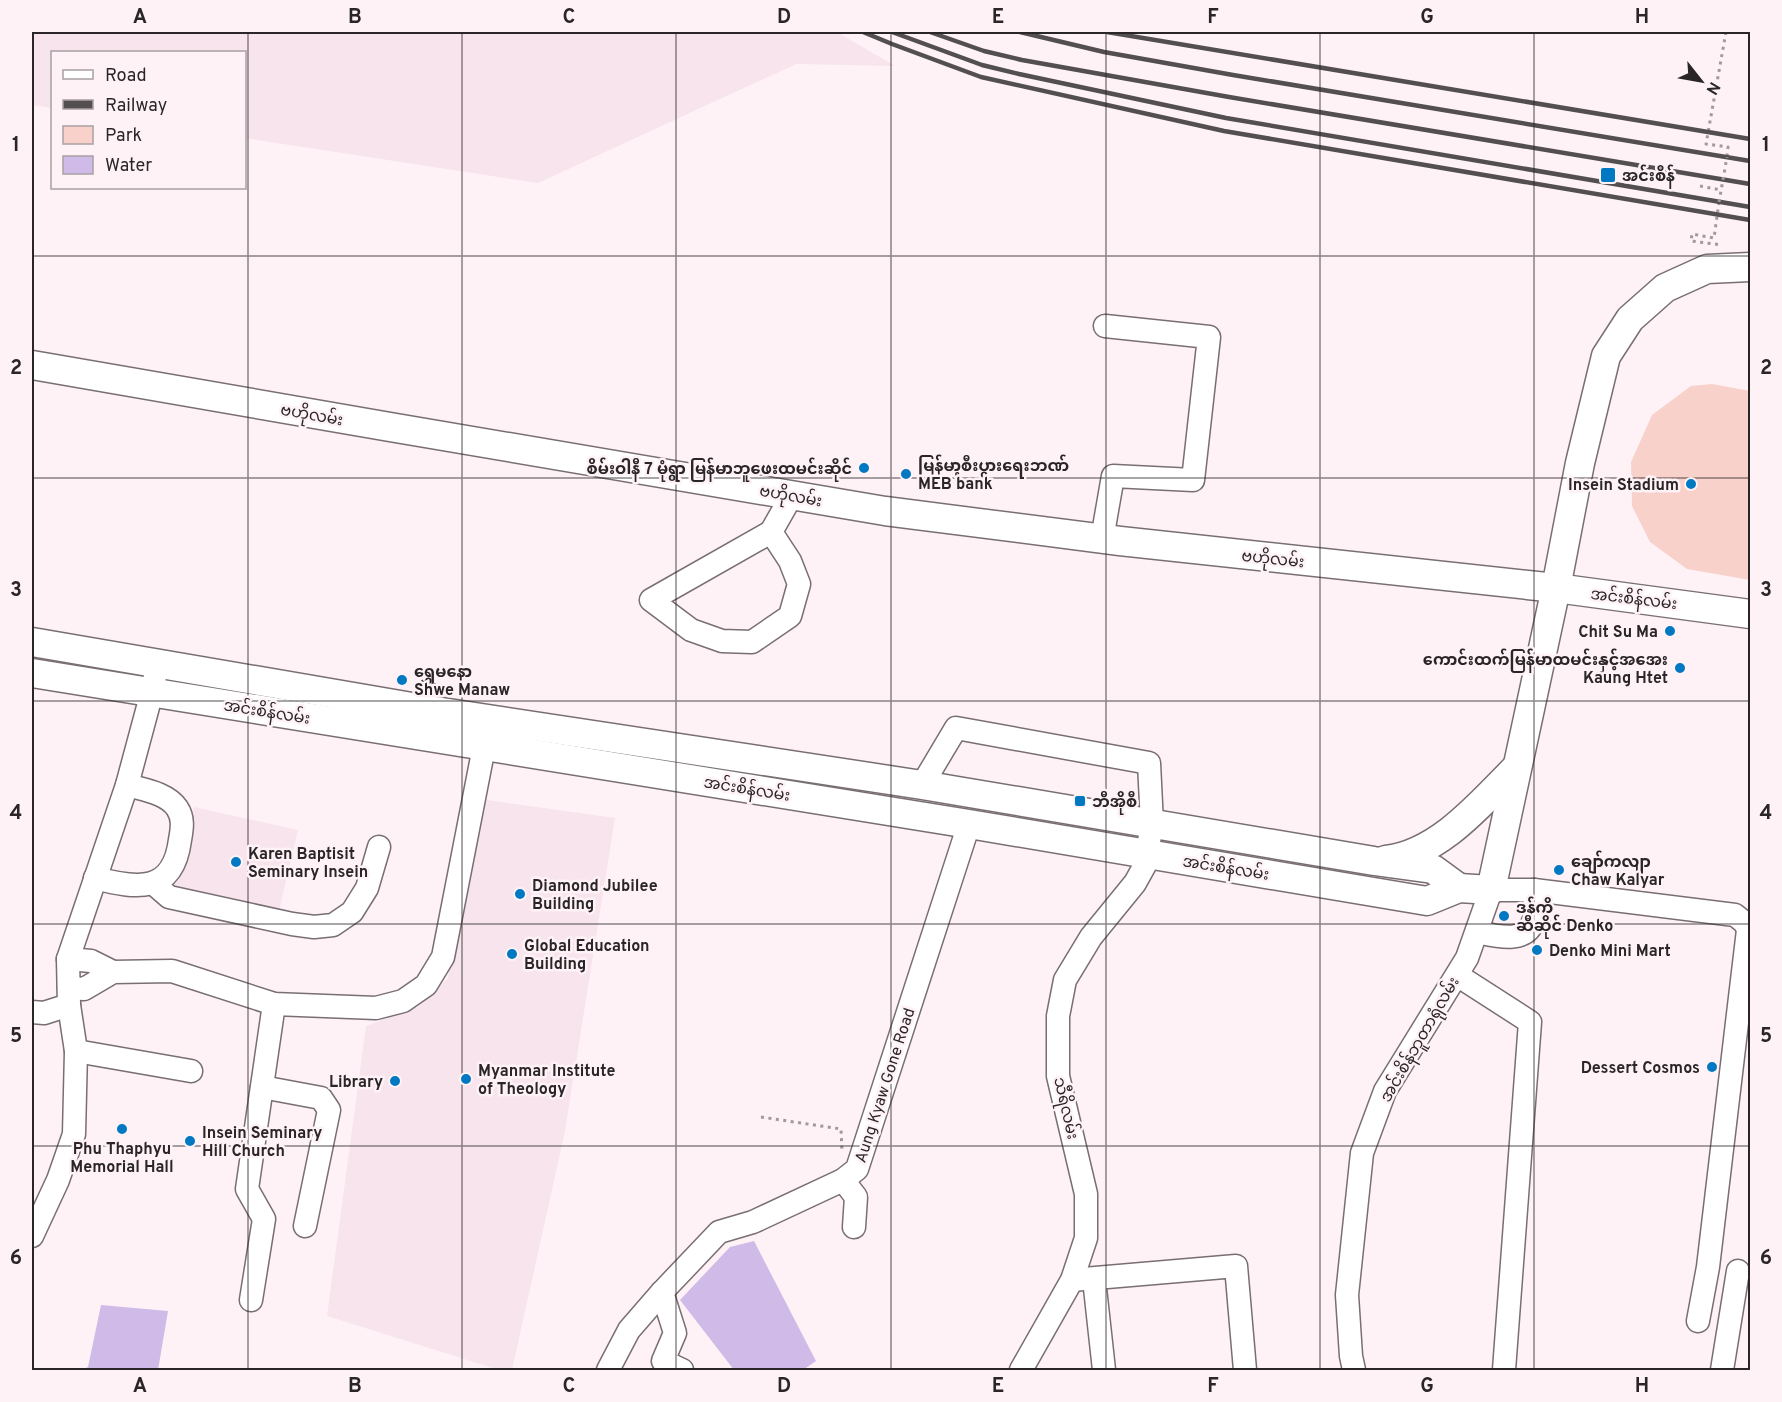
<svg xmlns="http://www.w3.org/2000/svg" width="1782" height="1402" viewBox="0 0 1782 1402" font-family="Overpass,'Noto Sans Myanmar',sans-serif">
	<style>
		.built { fill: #f7e4ed }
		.green { fill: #f9d1cb }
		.water { fill: #d0bae7 }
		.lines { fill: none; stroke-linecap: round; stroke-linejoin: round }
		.minor-casing { stroke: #786e73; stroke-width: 25 }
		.major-casing { stroke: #786e73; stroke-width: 31 }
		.path { stroke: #a1999c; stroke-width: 3; stroke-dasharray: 3 4.5; stroke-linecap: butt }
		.minor { stroke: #fff; stroke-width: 22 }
		.major { stroke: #fff; stroke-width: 28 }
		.rail { stroke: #534e50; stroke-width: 4.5 }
		.path-bridge { stroke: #a1999c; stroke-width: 3; stroke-dasharray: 3 4.5; stroke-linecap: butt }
		.grid { fill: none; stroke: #2a2628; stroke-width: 1.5; stroke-opacity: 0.55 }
		.poi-dot { fill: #0079c2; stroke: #fef2f7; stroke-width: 2 }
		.labels { text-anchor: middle; stroke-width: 5; stroke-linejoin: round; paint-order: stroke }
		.poi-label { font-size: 16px; font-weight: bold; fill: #2a2628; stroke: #fef2f7; text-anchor: start }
		.street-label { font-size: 16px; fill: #2a2628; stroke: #fef2f7 }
		.neatline { fill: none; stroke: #2a2628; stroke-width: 2 }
		.grid-label { font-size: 20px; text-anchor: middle; font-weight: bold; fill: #2a2628 }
	</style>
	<rect width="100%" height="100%" fill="#fef2f7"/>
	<g class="built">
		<polygon points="32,32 837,32 895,66 796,64 538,183 245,138 244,52 52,52 52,108 32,105"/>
		<polygon points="473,798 615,818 565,1131 512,1370 499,1370 327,1316 366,1026 418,1007 448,978"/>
		<polygon points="194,807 298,830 278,915 173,893"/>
	</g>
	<polygon class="green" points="1712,384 1750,391 1750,580 1687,569 1650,542 1632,506 1631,462 1652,415 1691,386"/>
	<g class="water">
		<polygon points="754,1241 816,1361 803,1370 734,1370 680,1300 730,1247"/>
		<polygon points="101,1305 168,1311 158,1370 82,1370 88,1367"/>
	</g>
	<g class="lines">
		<g class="minor-casing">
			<g id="minor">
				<polyline points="771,532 790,561 799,584 790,616 752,642 722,641 691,630 651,600 771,532 792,495"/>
				<polyline points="1102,539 1113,476 1193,480 1209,337 1105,326"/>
				<polyline points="922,785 956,728 1149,763 1152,824 1145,865 1135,883 1091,937 1065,980 1058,1016 1058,1076 1086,1194 1086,1238 1072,1280 1021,1370"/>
				<path d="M 95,878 C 137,889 173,894 180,840 C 182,829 184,818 177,808 C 167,793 144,790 127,785"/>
				<polyline points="154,884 169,897 292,924 314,927 333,925 352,912 367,888 379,847"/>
				<path d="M 1477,932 C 1496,936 1527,945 1534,919 C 1537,910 1534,898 1534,890"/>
				<polyline points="68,959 91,961 113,972"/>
				<polyline points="1457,975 1530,1022 1504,1370"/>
				<polyline points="69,988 84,989 113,972 172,971 274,1004 376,1008 403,1001 426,985 443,957 484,747"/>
				<polyline points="32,1012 44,1013 69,1005"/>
				<polyline points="76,1051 191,1071"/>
				<polyline points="262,1087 321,1098 329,1110 305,1226"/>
				<polyline points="843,1180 856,1197 854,1227"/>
				<polyline points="32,1236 58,1180 74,1134 76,1051 69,1005 68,959 127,785 152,692 155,676"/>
				<polyline points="1094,1279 1104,1370"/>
				<polyline points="1072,1280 1236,1266 1245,1370"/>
				<polyline points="662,1292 675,1333 663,1361 682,1370"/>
				<polyline points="251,1300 264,1219 247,1189 274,1004"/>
				<polyline points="608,1370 629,1330 662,1292 719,1232 753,1222 843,1180 857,1169 969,824"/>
				<polyline points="1354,1370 1351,1356 1347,1295 1362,1153 1385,1091 1467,958 1491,890 1534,890 1735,915 1745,923 1748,930 1708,1267 1698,1321"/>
				<polyline points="1722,1370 1738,1271"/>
			</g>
		</g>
		<g class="major-casing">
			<g id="major">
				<polyline points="32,365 390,427 885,511 1120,541 1556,588 1750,614"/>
				<polyline points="32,642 435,711 922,785 1374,861 1433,869 1459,888"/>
				<polyline points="32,673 969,824 1427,901 1459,888 1491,890 1556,588 1580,463 1606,356 1630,319 1665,288 1707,269 1750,267"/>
				<path d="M 1386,860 C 1439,854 1481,803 1516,768"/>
			</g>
		</g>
		<g class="path">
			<polyline points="1726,32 1706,144 1728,147 1727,157"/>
			<polyline points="1700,186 1721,190"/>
			<polyline points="1719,202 1714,238 1692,234 1691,241 1722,245"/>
			<polyline points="761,1117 841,1129 842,1152"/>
		</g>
		<use href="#minor" class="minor"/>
		<use href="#major" class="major"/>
		<g class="rail">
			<polyline points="863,32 892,44 981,77 1224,131 1750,220"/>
			<polyline points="892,32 982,65 1019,74 1226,118 1750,207"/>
			<polyline points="930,32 984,51 1022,60 1229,97 1750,184"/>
			<polyline points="1020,32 1104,52 1233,75 1750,161"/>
			<polyline points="1107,32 1750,139"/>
		</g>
		<polyline class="path-bridge" points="1719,202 1727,157"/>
	</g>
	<path class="grid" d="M 248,32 L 248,1370M 462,32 L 462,1370M 676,32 L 676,1370M 891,32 L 891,1370M 1106,32 L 1106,1370M 1320,32 L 1320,1370M 1534,32 L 1534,1370M 32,256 L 1750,256M 32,478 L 1750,478M 32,701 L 1750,701M 32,924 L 1750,924M 32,1146 L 1750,1146"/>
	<g class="poi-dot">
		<rect x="1600" y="167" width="16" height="16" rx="3"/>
		<circle cx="864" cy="468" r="6"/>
		<circle cx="906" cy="474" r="6"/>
		<circle cx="1691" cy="484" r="6"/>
		<circle cx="1670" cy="631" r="6"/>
		<circle cx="1680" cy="668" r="6"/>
		<circle cx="402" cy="680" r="6"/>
		<rect x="1074" y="795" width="12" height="12" rx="3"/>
		<circle cx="236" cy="862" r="6"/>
		<circle cx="1559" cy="870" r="6"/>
		<circle cx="520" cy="894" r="6"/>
		<circle cx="1504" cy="916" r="6"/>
		<circle cx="1537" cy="950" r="6"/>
		<circle cx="512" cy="954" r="6"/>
		<circle cx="1712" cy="1067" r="6"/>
		<circle cx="466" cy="1079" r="6"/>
		<circle cx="395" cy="1081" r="6"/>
		<circle cx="122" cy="1129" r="6"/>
		<circle cx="190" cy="1141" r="6"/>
	</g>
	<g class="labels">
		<g class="poi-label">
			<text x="1622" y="181">အင်းစိန်</text>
			<text x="918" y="471">မြန်မာ့စီးပွားရေးဘဏ်<tspan x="918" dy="18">MEB bank</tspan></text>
			<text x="852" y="474" text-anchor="end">စိမ်းဝါနီ 7 မုံရွာ မြန်မာဘူဖေးထမင်းဆိုင်</text>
			<text x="1679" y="490" text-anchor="end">Insein Stadium</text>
			<text x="1658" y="637" text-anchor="end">Chit Su Ma</text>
			<text x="1668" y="665" text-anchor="end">ကောင်းထက်မြန်မာထမင်းနှင့်အအေး<tspan x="1668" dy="18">Kaung Htet</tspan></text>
			<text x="414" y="677">ရွှေမနော<tspan x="414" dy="18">Shwe Manaw</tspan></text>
			<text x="1092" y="807">ဘီအိုစီ</text>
			<text x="248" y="859">Karen Baptisit<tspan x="248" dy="18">Seminary Insein</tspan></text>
			<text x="1571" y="867">ချော်ကလျာ<tspan x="1571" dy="18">Chaw Kalyar</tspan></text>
			<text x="532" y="891">Diamond Jubilee<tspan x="532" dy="18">Building</tspan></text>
			<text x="1516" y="913">ဒန်ကို<tspan x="1516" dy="18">ဆီဆိုင် Denko</tspan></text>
			<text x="524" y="951">Global Education<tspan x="524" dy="18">Building</tspan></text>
			<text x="1549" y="956">Denko Mini Mart</text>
			<text x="1700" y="1073" text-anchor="end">Dessert Cosmos</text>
			<text x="478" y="1076">Myanmar Institute<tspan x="478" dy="18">of Theology</tspan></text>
			<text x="383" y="1087" text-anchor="end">Library</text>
			<text x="202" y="1138">Insein Seminary<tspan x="202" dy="18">Hill Church</tspan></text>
			<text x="122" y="1154" text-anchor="middle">Phu Thaphyu<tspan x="122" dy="18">Memorial Hall</tspan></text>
		</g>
		<g class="street-label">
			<text transform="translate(312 414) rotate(10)" y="6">ဗဟိုလမ်း</text>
			<text transform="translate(791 495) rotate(10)" y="6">ဗဟိုလမ်း</text>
			<text transform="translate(1273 558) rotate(6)" y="6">ဗဟိုလမ်း</text>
			<text transform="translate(1634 598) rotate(7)" y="6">အင်းစိန်လမ်း</text>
			<text transform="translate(267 711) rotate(9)" y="6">အင်းစိန်လမ်း</text>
			<text transform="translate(747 788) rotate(9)" y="6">အင်းစိန်လမ်း</text>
			<text transform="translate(1226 867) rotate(9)" y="6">အင်းစိန်လမ်း</text>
			<text transform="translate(1419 1039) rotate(-60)" y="6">အင်းစိန်ဘူတာရုံလမ်း</text>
			<text transform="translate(884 1085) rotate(-72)" y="6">Aung Kyaw Gone Road</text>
			<text transform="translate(1067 1108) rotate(77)" y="6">သီရိလမ်း</text>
		</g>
	</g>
	<rect width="1782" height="1402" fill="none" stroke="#fef2f7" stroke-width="66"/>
	<rect x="51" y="51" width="195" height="138" fill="#fef2f7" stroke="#a9a0a4" stroke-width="1.5"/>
	<rect x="63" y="70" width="30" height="9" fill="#ffffff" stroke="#a9a0a4" stroke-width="1.5"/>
	<text x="105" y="81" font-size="18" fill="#2a2628">Road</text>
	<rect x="63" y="100" width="30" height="9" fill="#534e50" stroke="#a9a0a4" stroke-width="1.5"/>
	<text x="105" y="111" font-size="18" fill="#2a2628">Railway</text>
	<rect x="63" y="126" width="30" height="18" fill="#f9d1cb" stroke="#a9a0a4" stroke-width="1.5"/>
	<text x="105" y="141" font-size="18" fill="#2a2628">Park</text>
	<rect x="63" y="156" width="30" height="18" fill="#d0bae7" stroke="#a9a0a4" stroke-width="1.5"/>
	<text x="105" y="171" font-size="18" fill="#2a2628">Water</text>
	<g transform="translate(1701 81) rotate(121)" stroke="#fef2f7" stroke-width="4.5" paint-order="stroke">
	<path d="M0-4.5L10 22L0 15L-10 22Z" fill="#2a2628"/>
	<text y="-9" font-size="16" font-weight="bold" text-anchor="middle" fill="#2a2628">N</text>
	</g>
	<rect x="33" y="33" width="1716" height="1336" class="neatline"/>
	<g class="grid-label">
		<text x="140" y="23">A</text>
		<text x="355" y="23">B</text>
		<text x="569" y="23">C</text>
		<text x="784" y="23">D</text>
		<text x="998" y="23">E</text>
		<text x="1213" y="23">F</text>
		<text x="1427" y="23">G</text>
		<text x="1642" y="23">H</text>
		<text x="16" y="151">1</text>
		<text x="1766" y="151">1</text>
		<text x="16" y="374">2</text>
		<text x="1766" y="374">2</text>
		<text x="16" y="596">3</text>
		<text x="1766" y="596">3</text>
		<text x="16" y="819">4</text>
		<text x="1766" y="819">4</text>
		<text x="16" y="1042">5</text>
		<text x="1766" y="1042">5</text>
		<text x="16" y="1264">6</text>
		<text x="1766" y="1264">6</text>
		<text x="140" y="1392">A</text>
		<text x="355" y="1392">B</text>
		<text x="569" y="1392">C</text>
		<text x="784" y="1392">D</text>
		<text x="998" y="1392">E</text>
		<text x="1213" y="1392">F</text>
		<text x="1427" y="1392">G</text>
		<text x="1642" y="1392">H</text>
	</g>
</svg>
